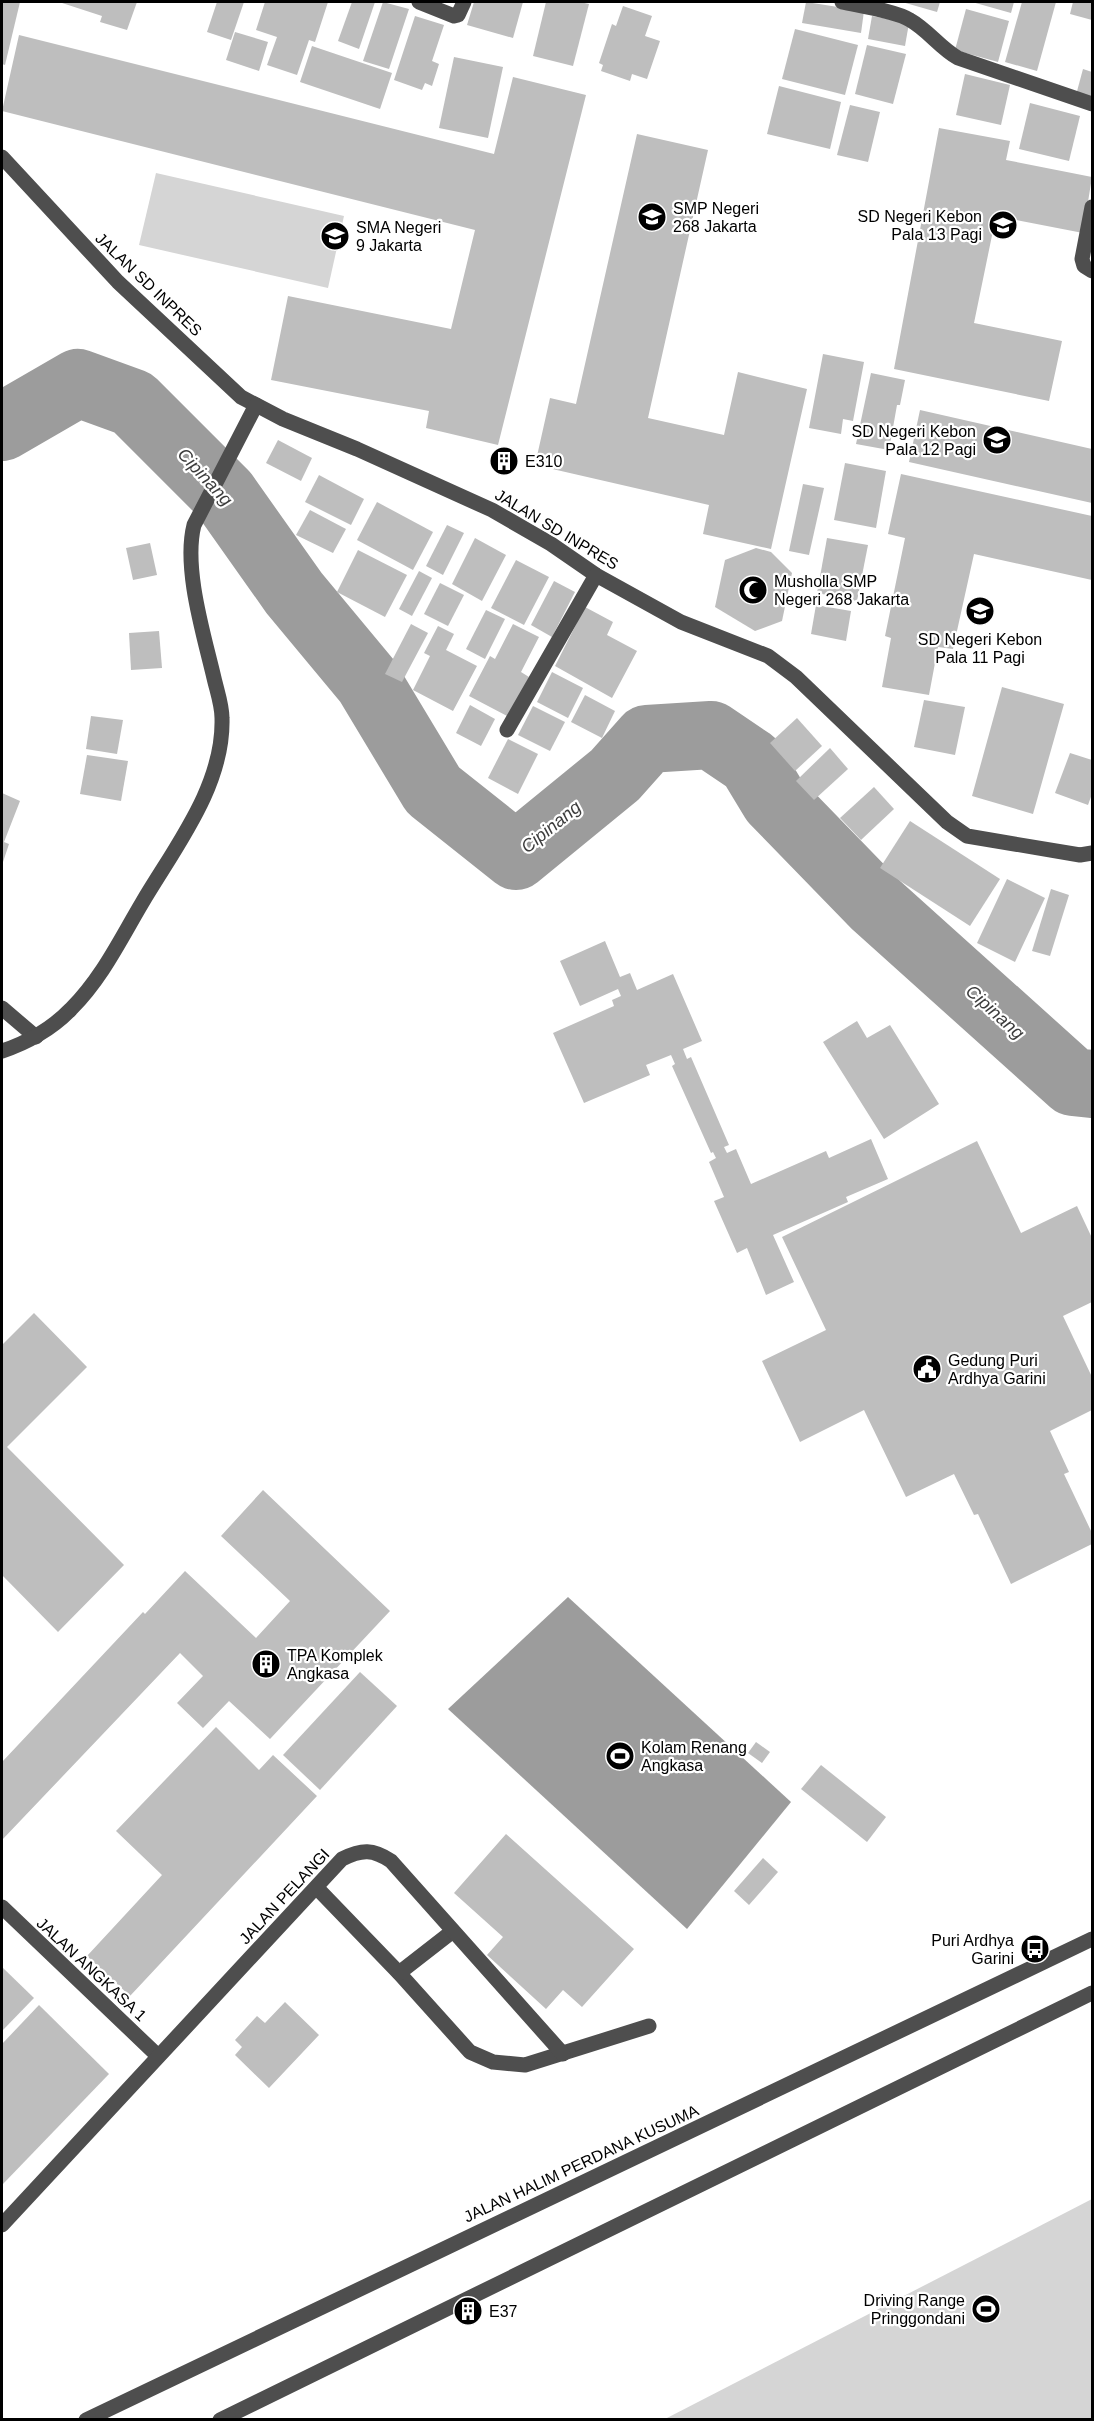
<svg xmlns="http://www.w3.org/2000/svg" width="1094" height="2421" viewBox="0 0 1094 2421" font-family="Helvetica,sans-serif">
	<style>
		.green { fill: #d5d5d5 }
		.water { fill: #9c9c9c }
		.lines { fill: none; stroke-linecap: round; stroke-linejoin: round }
		.river { stroke: #9c9c9c; stroke-width: 68 }
		.building { fill: #bebebe }
		.minor { stroke: #4e4e4e; stroke-width: 15 }
		.labels { text-anchor: middle; stroke-width: 4.5; stroke-linejoin: round; paint-order: stroke }
		.poi-label { font-size: 16px; fill: #000; stroke: #fff; text-anchor: start }
		.street-label { font-size: 16px; fill: #000; stroke: #fff }
		.water-label { font-size: 18px; font-style: italic; fill: #3d3d3d; stroke: #fff }
	</style>
	<rect width="100%" height="100%" fill="#fff"/>
	<g class="green">
		<polygon points="156,173 344,216 328,288 139,245"/>
		<polygon points="1092,2199 1092,2419 665,2419"/>
	</g>
	<polygon class="water" points="568,1597 791,1802 687,1929 448,1709"/>
	<g class="lines">
		<polyline class="river" points="2,427 78,383 133,403 224,494 294,593 368,682 433,790 516,856 615,775 647,739 711,735 751,762 774,800 876,905 1073,1082 1092,1084"/>
	</g>
	<g class="building">
		<polygon points="2,2 20,2 5,65 2,64"/>
		<polygon points="59,2 137,2 127,30 100,22 102,16"/>
		<polygon points="217,2 244,2 231,40 207,32"/>
		<polygon points="265,2 328,2 315,42 309,40 297,75 267,65 277,37 256,30"/>
		<polygon points="352,2 375,2 359,49 338,41"/>
		<polygon points="383,2 409,9 389,69 363,61"/>
		<polygon points="474,2 523,2 513,38 467,25"/>
		<polygon points="546,2 580,2 589,4 573,66 533,56"/>
		<polygon points="806,2 864,11 861,33 802,23"/>
		<polygon points="902,2 940,2 937,12"/>
		<polygon points="972,2 1014,2 1011,13"/>
		<polygon points="1022,2 1056,2 1037,71 1005,62"/>
		<polygon points="1073,2 1092,2 1092,20 1070,14"/>
		<polygon points="623,6 652,16 645,36 660,41 647,79 632,74 630,81 601,71 603,65 599,63 612,24 616,26"/>
		<polygon points="966,9 1009,21 998,62 955,50"/>
		<polygon points="415,16 444,25 432,61 439,64 432,86 425,83 422,90 394,80"/>
		<polygon points="872,16 909,23 905,46 868,39"/>
		<polygon points="795,29 858,45 845,95 782,79"/>
		<polygon points="235,32 268,42 259,71 226,60"/>
		<polygon points="19,35 494,154 513,77 586,95 498,445 426,428 429,411 271,380 288,296 451,329 475,230 2,111"/>
		<polygon points="867,45 906,54 893,104 855,94"/>
		<polygon points="312,46 392,73 380,109 300,82"/>
		<polygon points="454,57 503,67 488,138 439,128"/>
		<polygon points="1083,69 1092,72 1092,100 1076,95"/>
		<polygon points="965,74 1010,85 1001,125 956,115"/>
		<polygon points="779,86 841,102 830,149 767,134"/>
		<polygon points="1030,103 1080,116 1069,161 1019,149"/>
		<polygon points="850,105 880,112 868,162 837,155"/>
		<polygon points="939,128 1010,141 1006,160 1092,177 1083,233 996,216 974,323 1062,341 1049,401 894,369"/>
		<polygon points="637,134 708,150 648,418 724,435 738,372 807,389 771,549 703,534 709,505 535,465 550,398 576,404"/>
		<polygon points="823,354 864,362 853,421 843,419 841,434 809,428"/>
		<polygon points="871,373 905,380 900,405 897,405 889,450 856,444"/>
		<polygon points="920,410 1092,449 1092,503 909,462"/>
		<polygon points="278,440 312,458 301,481 266,463"/>
		<polygon points="501,449 512,452 507,473 496,470"/>
		<polygon points="845,463 886,471 876,528 834,520"/>
		<polygon points="901,474 1092,516 1092,580 974,554 953,649 938,647 929,695 882,687 891,638 885,636 905,538 888,534"/>
		<polygon points="319,475 364,499 351,525 305,502"/>
		<polygon points="803,484 824,488 809,555 789,551"/>
		<polygon points="377,502 433,532 413,570 357,540"/>
		<polygon points="310,510 346,529 333,553 296,535"/>
		<polygon points="447,525 464,533 443,575 426,566"/>
		<polygon points="475,538 506,555 482,601 452,584"/>
		<polygon points="827,538 868,545 857,601 817,593"/>
		<polygon points="150,543 157,575 133,580 126,548"/>
		<polygon points="756,548 771,552 792,573 782,621 755,631 715,607 725,560"/>
		<polygon points="358,550 407,575 385,617 337,592"/>
		<polygon points="516,560 549,577 524,625 491,608"/>
		<polygon points="419,571 432,578 412,616 399,609"/>
		<polygon points="554,581 575,592 552,637 531,625"/>
		<polygon points="440,583 464,595 448,626 424,614"/>
		<polygon points="816,605 851,611 846,641 811,634"/>
		<polygon points="585,607 613,622 607,635 637,651 612,698 555,666"/>
		<polygon points="486,610 505,619 485,659 466,649"/>
		<polygon points="411,624 428,633 402,682 385,674"/>
		<polygon points="513,624 539,637 521,672 529,677 509,717 469,696 490,656 495,659"/>
		<polygon points="438,626 454,634 446,650 477,666 453,711 413,690 430,656 424,653"/>
		<polygon points="159,631 162,668 131,670 129,633"/>
		<polygon points="552,672 583,688 568,718 537,702"/>
		<polygon points="1002,687 1064,704 1033,814 972,796"/>
		<polygon points="585,695 615,711 602,738 571,722"/>
		<polygon points="924,700 965,707 955,755 914,747"/>
		<polygon points="470,705 495,719 481,746 456,733"/>
		<polygon points="533,706 565,722 550,751 518,735"/>
		<polygon points="91,716 123,720 117,754 86,749"/>
		<polygon points="797,718 822,746 795,771 770,743"/>
		<polygon points="508,739 538,754 518,794 488,778"/>
		<polygon points="830,748 848,769 814,800 796,781"/>
		<polygon points="1070,753 1092,760 1092,794 1088,805 1055,793"/>
		<polygon points="87,755 128,761 121,801 80,794"/>
		<polygon points="874,787 894,809 861,840 840,818"/>
		<polygon points="2,793 20,801 4,842 9,844 2,865"/>
		<polygon points="910,821 1000,879 970,926 880,868"/>
		<polygon points="1007,879 1045,898 1015,962 977,943"/>
		<polygon points="1051,889 1069,895 1050,956 1032,951"/>
		<polygon points="605,941 620,977 630,973 637,990 673,974 702,1041 683,1049 687,1059 691,1057 729,1145 724,1147 727,1153 736,1149 751,1184 826,1151 829,1158 871,1139 888,1179 846,1197 848,1202 773,1235 794,1282 766,1295 747,1248 737,1253 714,1201 724,1197 709,1162 716,1158 713,1152 711,1153 672,1066 675,1064 671,1055 646,1065 650,1075 584,1103 553,1033 614,1006 612,1000 621,996 618,989 580,1006 560,961"/>
		<polygon points="857,1021 867,1038 890,1025 939,1104 884,1139 823,1042"/>
		<polygon points="977,1141 1021,1233 1077,1206 1092,1238 1092,1302 1063,1316 1092,1377 1092,1410 1050,1431 1069,1472 1064,1474 1092,1533 1092,1544 1011,1584 978,1514 974,1515 954,1474 906,1497 864,1410 800,1442 762,1361 826,1330 782,1237"/>
		<polygon points="34,1313 87,1367 7,1447 124,1565 58,1632 2,1575 2,1345"/>
		<polygon points="263,1490 390,1611 270,1739 229,1701 203,1728 177,1703 203,1676 180,1653 2,1840 2,1762 143,1612 145,1614 185,1571 256,1638 290,1601 221,1536"/>
		<polygon points="360,1672 397,1706 320,1790 283,1755"/>
		<polygon points="216,1727 259,1770 273,1755 317,1796 130,1996 87,1956 162,1875 116,1831"/>
		<polygon points="756,1742 770,1752 762,1763 748,1753"/>
		<polygon points="821,1765 886,1817 867,1842 801,1789"/>
		<polygon points="506,1834 634,1949 582,2007 563,1990 546,2009 487,1955 503,1937 454,1893"/>
		<polygon points="763,1858 778,1872 749,1905 734,1891"/>
		<polygon points="2,1967 34,1998 2,2031"/>
		<polygon points="285,2002 319,2035 269,2088 235,2055 242,2047 235,2040 257,2016 265,2023"/>
		<polygon points="39,2005 109,2074 2,2185 2,2044"/>
		<polygon points="475,2301 480,2312 462,2320 457,2309"/>
	</g>
	<g class="lines">
		<g class="minor">
			<polyline points="419,2 454,16 458,15 464,2"/>
			<path d="M 842,2 C 860,6 896,11 910,20 C 928,30 940,48 958,58 L 1092,104"/>
			<polyline points="2,157 118,282 241,397 283,419 357,449 492,510 551,544 596,575 681,622 768,656 796,677 947,822 967,836 1080,855 1092,853"/>
			<polyline points="1092,207 1082,259 1084,266 1092,271"/>
			<polyline points="507,730 596,575"/>
			<polyline points="2,1008 36,1037"/>
			<path d="M 2,1051 C 27,1043 53,1028 71,1009 C 102,978 120,940 142,903 C 175,847 224,786 222,718 C 222,705 217,691 214,678 C 204,635 183,568 194,525 L 256,405"/>
			<polyline points="317,1888 399,1973 470,2052 493,2062 525,2065 649,2026"/>
			<polyline points="2,1907 158,2056"/>
			<polyline points="399,1973 453,1931"/>
			<path d="M 2,2225 L 342,1859 C 362,1849 373,1849 391,1861 L 563,2054"/>
			<polyline points="86,2420 1092,1939"/>
			<polyline points="220,2420 1092,1993"/>
		</g>
	</g>
	<defs>
		<g id="school-disc" transform="scale(1.5)"><circle r="9.5" fill="#000" stroke="#fff"/><path d="M0-5L7-2L0 1L-7-2ZM-4 1L0 2.5L4 1V4Q0 6-4 4Z" fill="#fff"/></g>
		<g id="building-disc" transform="scale(1.5)"><circle r="9.5" fill="#000" stroke="#fff"/><path d="M-4-6H4V6H1V3H-1V6H-4ZM-2.5-4.3h1.7v1.8h-1.7ZM.8-4.3h1.7v1.8H.8ZM-2.5-1h1.7V.8h-1.7ZM.8-1h1.7V.8H.8Z" fill="#fff"/></g>
		<g id="mosque-disc" transform="scale(1.5)"><circle r="9.5" fill="#000" stroke="#fff"/><path d="M3.5-4.9A6 6 0 1 0 3.5 4.9A5 5 0 1 1 3.5-4.9Z" fill="#fff"/></g>
		<g id="civic-disc" transform="scale(1.5)"><circle r="9.5" fill="#000" stroke="#fff"/><path d="M-.6-6.5H3V-4.5H.6V-3L4-1V1h2V6H-6V1h2V-1L-.6-3ZM-1.2 2.5V6h2.4V2.5Z" fill="#fff"/></g>
		<g id="stadium-disc" transform="scale(1.5)"><circle r="9.5" fill="#000" stroke="#fff"/><path d="M0-5a6.5 5 0 1 0 0 10a6.5 5 0 1 0 0-10ZM-3.5-1.8h7v3.6h-7Z" fill="#fff"/></g>
		<g id="bus-disc" transform="scale(1.5)"><circle r="9.5" fill="#000" stroke="#fff"/><path d="M-5-6H5V4H4V6H2V4H-2V6H-4V4H-5ZM-3.5-4V0h7V-4ZM-3.5 1.2v1.5H-2V1.2ZM2 1.2v1.5H3.5V1.2Z" fill="#fff"/></g>
	</defs>
	<g fill-rule="evenodd">
		<use href="#school-disc" x="652" y="217"/>
		<use href="#school-disc" x="1003" y="225"/>
		<use href="#school-disc" x="335" y="236"/>
		<use href="#school-disc" x="997" y="440"/>
		<use href="#building-disc" x="504" y="461"/>
		<use href="#mosque-disc" x="753" y="590"/>
		<use href="#school-disc" x="980" y="611"/>
		<use href="#civic-disc" x="927" y="1369"/>
		<use href="#building-disc" x="266" y="1664"/>
		<use href="#stadium-disc" x="620" y="1756"/>
		<use href="#bus-disc" x="1035" y="1949"/>
		<use href="#stadium-disc" x="986" y="2309"/>
		<use href="#building-disc" x="468" y="2311"/>
	</g>
	<g class="labels">
		<g class="poi-label">
			<text x="673" y="214">SMP Negeri<tspan x="673" dy="18">268 Jakarta</tspan></text>
			<text x="982" y="222" text-anchor="end">SD Negeri Kebon<tspan x="982" dy="18">Pala 13 Pagi</tspan></text>
			<text x="356" y="233">SMA Negeri<tspan x="356" dy="18">9 Jakarta</tspan></text>
			<text x="976" y="437" text-anchor="end">SD Negeri Kebon<tspan x="976" dy="18">Pala 12 Pagi</tspan></text>
			<text x="525" y="467">E310</text>
			<text x="774" y="587">Musholla SMP<tspan x="774" dy="18">Negeri 268 Jakarta</tspan></text>
			<text x="980" y="645" text-anchor="middle">SD Negeri Kebon<tspan x="980" dy="18">Pala 11 Pagi</tspan></text>
			<text x="948" y="1366">Gedung Puri<tspan x="948" dy="18">Ardhya Garini</tspan></text>
			<text x="287" y="1661">TPA Komplek<tspan x="287" dy="18">Angkasa</tspan></text>
			<text x="641" y="1753">Kolam Renang<tspan x="641" dy="18">Angkasa</tspan></text>
			<text x="1014" y="1946" text-anchor="end">Puri Ardhya<tspan x="1014" dy="18">Garini</tspan></text>
			<text x="965" y="2306" text-anchor="end">Driving Range<tspan x="965" dy="18">Pringgondani</tspan></text>
			<text x="489" y="2317">E37</text>
		</g>
		<g class="street-label">
			<text transform="translate(149 284) rotate(44)" y="6">JALAN SD INPRES</text>
			<text transform="translate(557 529) rotate(31)" y="6">JALAN SD INPRES</text>
			<text transform="translate(284 1896) rotate(-47)" y="6">JALAN PELANGI</text>
			<text transform="translate(92 1969) rotate(43)" y="6">JALAN ANGKASA 1</text>
			<text transform="translate(581 2163) rotate(-25)" y="6">JALAN HALIM PERDANA KUSUMA</text>
		</g>
		<g class="water-label">
			<text transform="translate(205 477) rotate(47)" y="6">Cipinang</text>
			<text transform="translate(551 827) rotate(-39)" y="6">Cipinang</text>
			<text transform="translate(995 1012) rotate(42)" y="6">Cipinang</text>
		</g>
	</g>
	<rect width="1094" height="2421" fill="none" stroke="#000000" stroke-width="6"/>
</svg>
